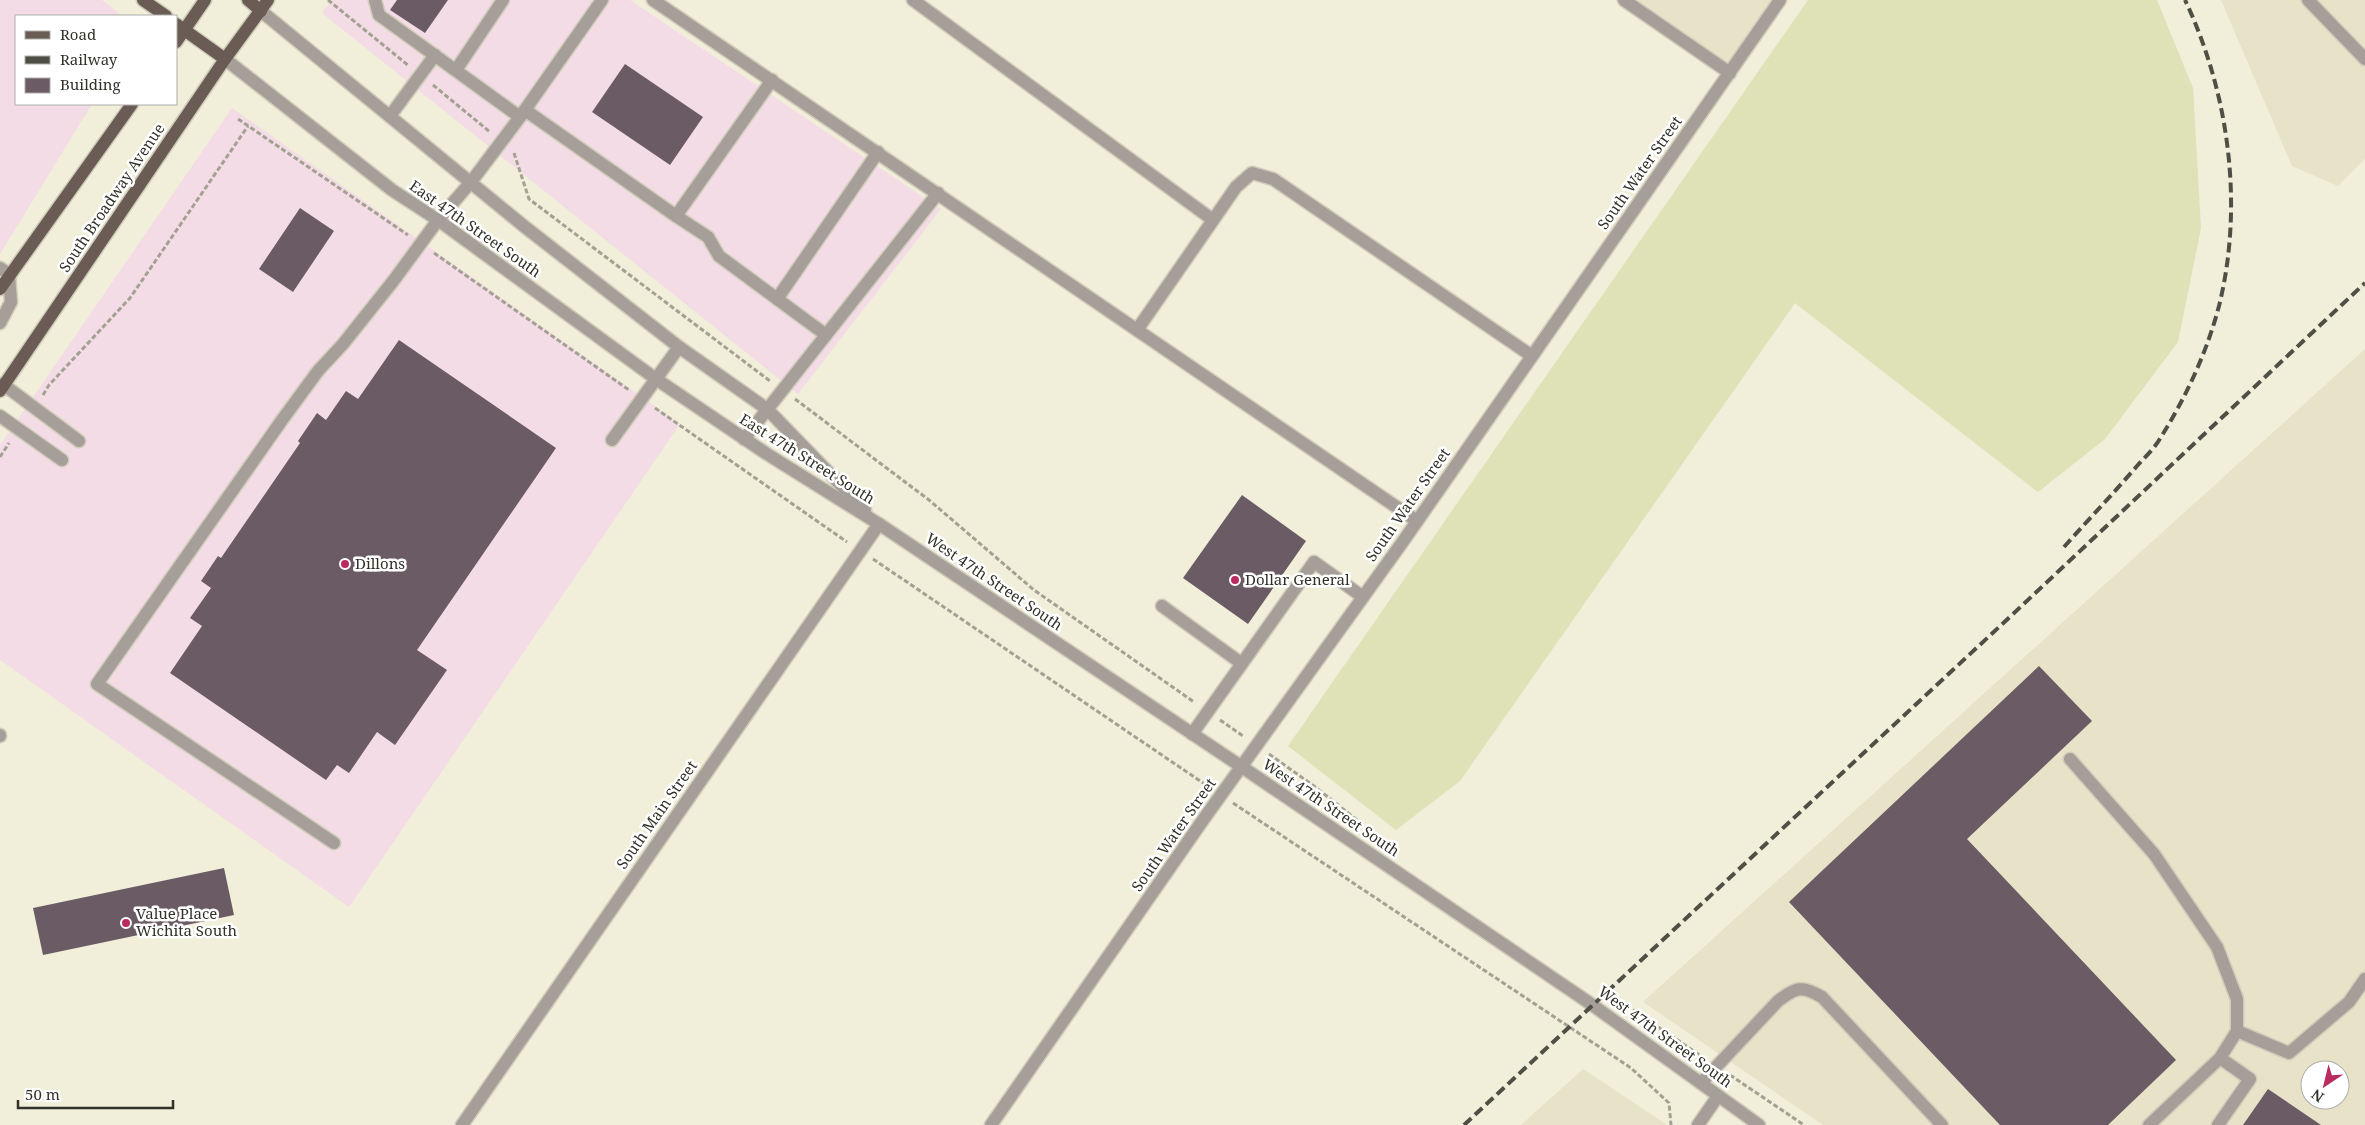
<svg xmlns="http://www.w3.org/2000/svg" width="2365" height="1125" viewBox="0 0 2365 1125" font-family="'Noto Serif',serif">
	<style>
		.commercial { fill: #f4dce6 }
		.built { fill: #e7e2c8; fill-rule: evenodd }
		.grass { fill: #dfe1b6 }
		.building { fill: #6b5b65 }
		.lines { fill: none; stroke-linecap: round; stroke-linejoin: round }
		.service-casing { stroke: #cfccba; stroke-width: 15 }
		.minor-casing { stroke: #cfccba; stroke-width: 15 }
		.tertiary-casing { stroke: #cfccba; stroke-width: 15 }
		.primary-casing { stroke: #cfccba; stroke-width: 15 }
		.path { stroke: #a3a192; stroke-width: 3; stroke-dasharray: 5 2.5; stroke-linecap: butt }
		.service { stroke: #a69e98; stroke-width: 12 }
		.minor { stroke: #a69e98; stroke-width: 12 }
		.tertiary { stroke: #a69e98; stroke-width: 12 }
		.primary { stroke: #6a5c54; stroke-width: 12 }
		.rail { stroke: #504f45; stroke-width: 4; stroke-dasharray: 10 5; stroke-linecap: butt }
		.poi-dot { fill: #b92b5f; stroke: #fff; stroke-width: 2 }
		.labels { text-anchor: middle; stroke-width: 5; stroke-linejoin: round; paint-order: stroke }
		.street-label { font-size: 15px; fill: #323129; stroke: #fff }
		.poi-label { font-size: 15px; fill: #323129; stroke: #fff; text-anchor: start }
	</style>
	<rect width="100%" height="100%" fill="#f1eeda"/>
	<g class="commercial">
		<polygon points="0,0 102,0 122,16 16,16 16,104 92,104 0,254"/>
		<polygon points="331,0 630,0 941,209 798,394 322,13"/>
		<polygon points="232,108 680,424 349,907 0,660 0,445"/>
	</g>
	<g class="built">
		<polygon points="1625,0 1780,0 1730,73"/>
		<polygon points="2221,0 2365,0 2365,159 2338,186 2292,166"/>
		<path d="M 2365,349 L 2365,1125 L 1823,1125 L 1643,1002 ZM 2310,1070 L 2340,1070 L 2340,1100 L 2310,1100 Z"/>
		<polygon points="1583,1069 1667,1125 1521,1125"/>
	</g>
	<polygon class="grass" points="1808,0 2157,0 2193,88 2201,228 2178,342 2105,439 2038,492 1795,303 1460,781 1396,830 1288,746"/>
	<g class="building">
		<polygon points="397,0 448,0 425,33 390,10"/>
		<polygon points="625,64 703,117 670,165 592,112"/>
		<polygon points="300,208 334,231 293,292 259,269"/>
		<polygon points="399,340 556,448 417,650 447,670 395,745 377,732 349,773 337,765 326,780 170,673 202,626 190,618 211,588 201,581 218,556 221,558 300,443 298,441 317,413 326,420 346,391 358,399"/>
		<polygon points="1242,495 1306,541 1248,624 1183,578"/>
		<polygon points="2039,666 2092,721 1967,839 2176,1060 2108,1125 2000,1125 1789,902"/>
		<polygon points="224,868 234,915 43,955 33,908"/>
		<polygon points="2268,1089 2321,1125 2243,1125"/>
	</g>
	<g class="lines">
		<g class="service-casing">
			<g id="service">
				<polyline points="375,0 379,15 520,117"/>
				<polyline points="653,0 1417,521"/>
				<polyline points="913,0 1213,220"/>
				<polyline points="2308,0 2365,59"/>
				<polyline points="456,70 503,0"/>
				<polyline points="525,110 676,216 772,80"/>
				<polyline points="390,116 435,55"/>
				<polyline points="676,216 708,237 719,256 826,335"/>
				<polyline points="0,268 9,274 11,302 0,323"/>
				<polyline points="777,299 878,152"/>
				<polyline points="1137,330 1236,187 1252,173 1273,179 1532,356"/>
				<polyline points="0,384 4,385 79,441"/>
				<polyline points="0,416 62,460"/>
				<polyline points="744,439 938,193"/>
				<polyline points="612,440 679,347"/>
				<polyline points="1162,606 1241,663"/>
				<polyline points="1192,734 1314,562 1363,597"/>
				<polyline points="0,735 0,736"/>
				<polyline points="2070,759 2154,854 2217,947 2237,999 2237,1031 2220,1058 2149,1125"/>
				<polyline points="334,843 97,684 282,420 318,371 343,344 394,280 438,220 471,182 520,117 602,0"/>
				<polyline points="2237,1031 2289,1053 2349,1002 2365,979"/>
				<path d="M 1701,1083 L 1778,1001 C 1796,987 1802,985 1822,997 L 1942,1125"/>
				<polyline points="1698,1125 1718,1096"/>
				<polyline points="2218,1125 2250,1079 2220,1058"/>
			</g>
		</g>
		<g class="minor-casing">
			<g id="minor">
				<polyline points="1624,0 1730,73"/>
				<polyline points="462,1125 879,524"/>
				<polyline points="991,1125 1203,820 1404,540 1780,0"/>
			</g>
		</g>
		<g class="tertiary-casing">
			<g id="tertiary">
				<polyline points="261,11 525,227 679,347 767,409 865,510"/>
				<polyline points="225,59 392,190 438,220 656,379 767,454 879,524 1242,767 1591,1004 1759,1125"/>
			</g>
		</g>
		<g class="primary-casing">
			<g id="primary">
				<polyline points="143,0 166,16"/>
				<polyline points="248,0 261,11"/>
				<polyline points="176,24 225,59"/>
				<polyline points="176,42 205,0"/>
				<polyline points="0,289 132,104"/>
				<polyline points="0,391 225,59 268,0"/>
			</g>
		</g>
		<g class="path">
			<polyline points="328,0 409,66"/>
			<polyline points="433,85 490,132"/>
			<polyline points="238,119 408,235"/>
			<polyline points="514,153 529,199 770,381"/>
			<polyline points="434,253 629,390"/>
			<polyline points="43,395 49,385 130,298 248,126"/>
			<polyline points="795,399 929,500 1034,590 1194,702"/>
			<polyline points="655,408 847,542"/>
			<polyline points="0,457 9,443"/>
			<polyline points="873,559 1209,787"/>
			<polyline points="1220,720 1243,736"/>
			<polyline points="1269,754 1314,786 1381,839"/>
			<polyline points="1233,803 1631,1068 1669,1103 1671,1125"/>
			<polyline points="1608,993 1704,1058"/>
			<polyline points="1730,1075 1804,1125"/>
		</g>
		<use href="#service" class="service"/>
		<use href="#minor" class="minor"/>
		<use href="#tertiary" class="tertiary"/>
		<use href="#primary" class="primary"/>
		<g class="rail">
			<path d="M 2064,547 C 2088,520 2113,494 2137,466 C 2145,457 2155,448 2161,437 C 2186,397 2207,352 2219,306 C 2244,205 2229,93 2185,0"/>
			<polyline points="1464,1125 2013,614 2365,283"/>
		</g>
	</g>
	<g class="poi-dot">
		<circle cx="345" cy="564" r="5"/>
		<circle cx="1235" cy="580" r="5"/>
		<circle cx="126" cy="923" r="5"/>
	</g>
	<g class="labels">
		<g class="street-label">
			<text transform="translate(1640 173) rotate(-55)" y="5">South Water Street</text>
			<text transform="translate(112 198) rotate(-56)" y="5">South Broadway Avenue</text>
			<text transform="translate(475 229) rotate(35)" y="5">East 47th Street South</text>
			<text transform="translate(807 459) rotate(32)" y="5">East 47th Street South</text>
			<text transform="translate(1408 505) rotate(-55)" y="5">South Water Street</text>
			<text transform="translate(994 582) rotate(34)" y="5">West 47th Street South</text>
			<text transform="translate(1331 808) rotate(34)" y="5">West 47th Street South</text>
			<text transform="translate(657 815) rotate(-55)" y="5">South Main Street</text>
			<text transform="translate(1174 835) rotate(-55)" y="5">South Water Street</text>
			<text transform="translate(1665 1037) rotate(36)" y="5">West 47th Street South</text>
		</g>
		<g class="poi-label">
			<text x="355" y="569">Dillons</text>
			<text x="1245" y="585">Dollar General</text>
			<text x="136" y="919">Value Place<tspan x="136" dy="17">Wichita South</tspan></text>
		</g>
	</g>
	<rect x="15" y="15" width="162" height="90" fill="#ffffff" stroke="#adada9"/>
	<rect x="25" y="31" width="25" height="8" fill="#6a5c54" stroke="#adada9"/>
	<text x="60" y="40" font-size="15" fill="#323129">Road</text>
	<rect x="25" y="56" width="25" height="8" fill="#504f45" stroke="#adada9"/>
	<text x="60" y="65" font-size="15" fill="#323129">Railway</text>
	<rect x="25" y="78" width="25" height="15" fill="#6b5b65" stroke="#adada9"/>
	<text x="60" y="90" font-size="15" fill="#323129">Building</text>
	<g transform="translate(2325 1085) rotate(215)"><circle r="24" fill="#ffffff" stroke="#adada9"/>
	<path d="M0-4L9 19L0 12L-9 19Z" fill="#b92b5f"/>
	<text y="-8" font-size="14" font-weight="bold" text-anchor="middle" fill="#323129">N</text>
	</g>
	<path d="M18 1100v8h155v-8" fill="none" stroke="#323129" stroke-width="2.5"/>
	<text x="25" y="1100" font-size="15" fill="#323129" stroke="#ffffff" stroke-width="4" paint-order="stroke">50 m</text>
</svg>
